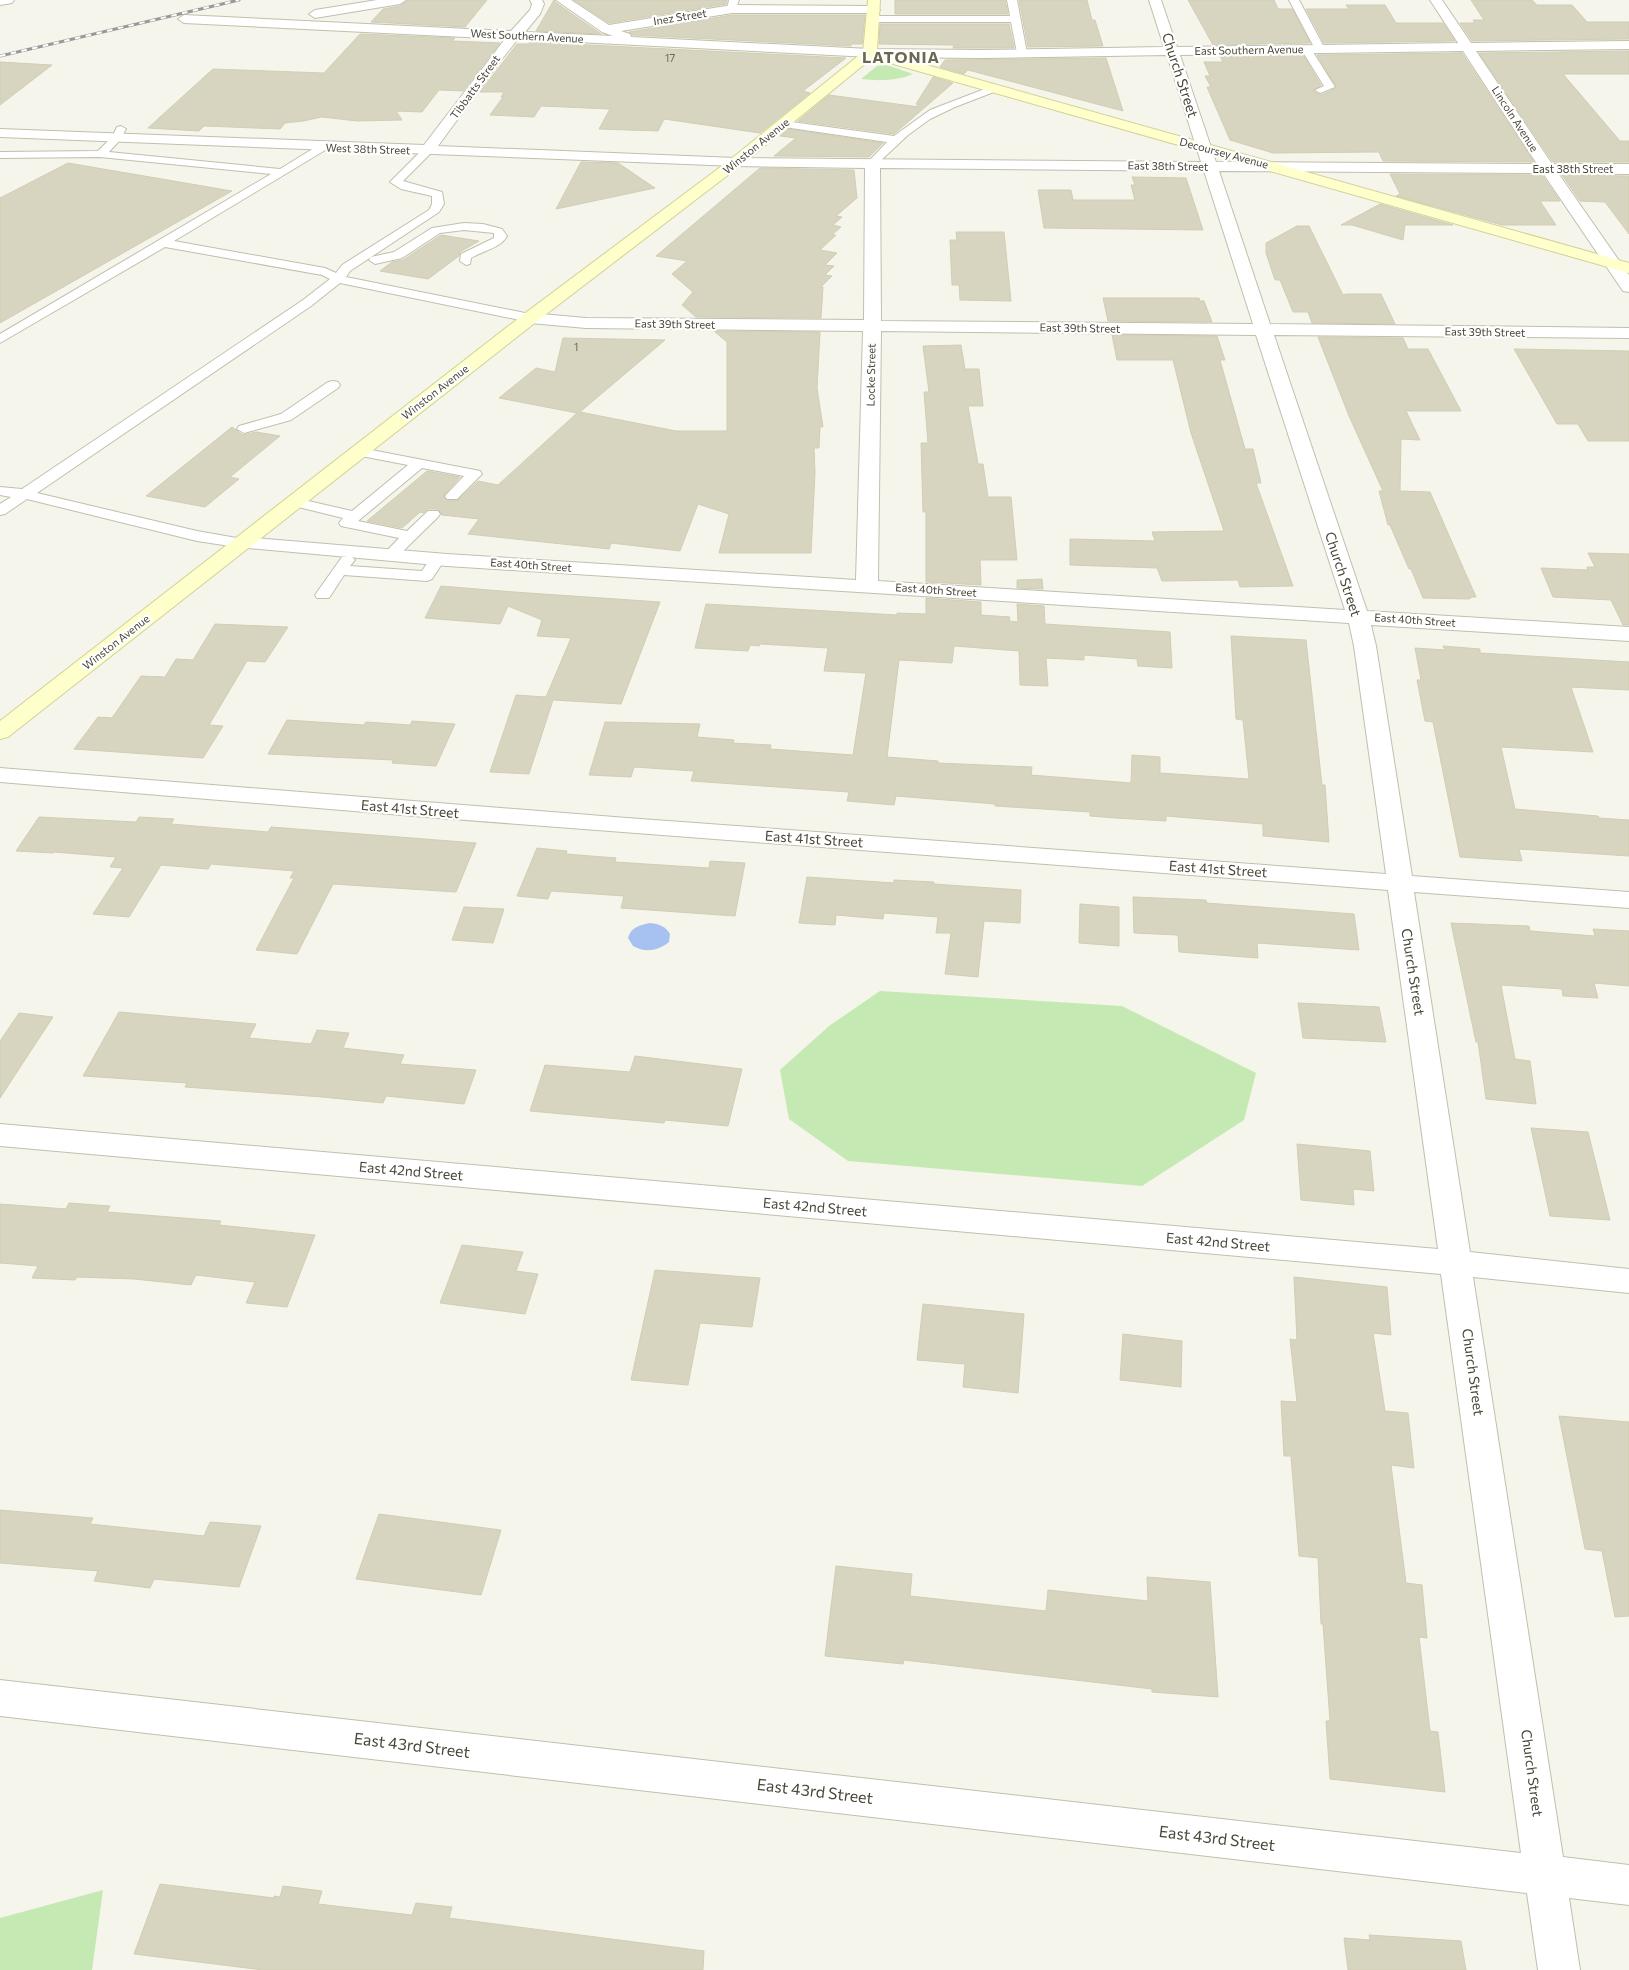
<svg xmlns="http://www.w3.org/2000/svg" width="1629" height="1970" viewBox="0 0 1629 1970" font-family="Commissioner,sans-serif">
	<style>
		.green { fill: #c4e9b3 }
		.water { fill: #a7c1f1 }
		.building { fill: #d7d4c0; stroke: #d2ceb3 }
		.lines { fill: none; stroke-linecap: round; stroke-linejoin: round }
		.service-casing { stroke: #c1bfad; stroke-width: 2 }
		.minor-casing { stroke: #c1bfad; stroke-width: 2 }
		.secondary-casing { stroke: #d2d198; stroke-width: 2 }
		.service { fill: #fff; fill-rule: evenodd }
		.minor { fill: #fff; fill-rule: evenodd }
		.secondary { fill: #ffffcb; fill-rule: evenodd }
		.rail-casing { stroke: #999; stroke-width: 3 }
		.rail { stroke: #fff; stroke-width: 2; stroke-dasharray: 5.5; stroke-linecap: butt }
		.labels { text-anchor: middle; stroke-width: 4.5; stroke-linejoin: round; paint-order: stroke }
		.far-street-label { font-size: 11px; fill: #4a4738; stroke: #fff }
		.number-label { font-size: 11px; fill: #6d6a5a }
		.street-label { font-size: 14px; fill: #4a4738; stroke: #fff }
		.far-district-label { font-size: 16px; font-weight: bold; letter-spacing: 1px; fill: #6d684f; stroke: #fff }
		.near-street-label { font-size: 16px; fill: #4a4738; stroke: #fff }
	</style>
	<rect width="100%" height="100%" fill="#f5f5eb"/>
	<g class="green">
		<path d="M 887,65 L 913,74 C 896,81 879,81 861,79 L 877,66 Z"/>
		<polygon points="880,991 1122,1006 1256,1073 1244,1120 1142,1186 848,1161 789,1119 780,1070 829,1026"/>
		<polygon points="103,1890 92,1970 0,1970 0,1918"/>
	</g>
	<path class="water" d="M 650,923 C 659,924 665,926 670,934 L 669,942 C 658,951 645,953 633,946 L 628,938 C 631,927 640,925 650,923 Z"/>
	<g class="building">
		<polygon points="408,0 487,0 465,27 371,22 383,9 400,6"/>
		<polygon points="554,0 555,2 601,34 536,31"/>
		<polygon points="574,0 727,0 726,4 609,23"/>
		<polygon points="895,0 1005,0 1008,14 895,14"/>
		<polygon points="1019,0 1087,0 1092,20 1095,20 1103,46 1028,47"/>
		<polygon points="1188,0 1274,0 1278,9 1292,9 1310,43 1213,45"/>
		<polygon points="1471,0 1532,0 1537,5 1572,5 1587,22 1629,22 1629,39 1472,41 1460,23 1475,23 1473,20 1484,20"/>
		<polygon points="1346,5 1385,5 1396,23 1443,23 1455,41 1324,43 1306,9 1349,9"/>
		<polygon points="732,15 865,15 862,44 851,44 851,46 632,35 629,32"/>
		<polygon points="880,24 1009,24 1014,48 953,48 954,45 879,44"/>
		<polygon points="360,34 455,38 452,41 500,43 463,91 439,90 422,112 396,111 402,120 357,121 322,117 303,121 285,123 280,129 204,126 199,131 148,128 213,69 324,73"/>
		<polygon points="530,42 846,58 803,91 810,93 760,133 664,119 658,131 599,129 610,109 541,106 534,117 490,115 503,97 501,97 504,92 480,92 517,44 529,44"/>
		<polygon points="1629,51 1629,74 1563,74 1620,141 1629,141 1629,162 1553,162 1479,53"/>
		<polygon points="1462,53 1534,162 1383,161 1379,152 1376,152 1273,153 1230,140 1207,87 1211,87 1205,76 1210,76 1204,62 1223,62 1220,56 1303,55 1321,85 1313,91 1321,95 1337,88 1317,55"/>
		<polygon points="1106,58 1123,111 968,70 964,74 940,67 945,60"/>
		<polygon points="0,62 52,65 0,105"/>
		<polygon points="933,77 953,83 894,134 798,121 829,95 919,107 916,104"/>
		<polygon points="788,129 883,143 869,157 774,156 796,138 780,136"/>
		<polygon points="581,162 618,163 655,188 556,209"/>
		<polygon points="68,163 232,191 0,323 0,198"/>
		<polygon points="760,168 854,170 857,198 836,216 842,217 833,225 841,227 832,235 836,235 820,250 837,253 825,265 834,266 825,275 832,276 821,287 823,287 821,318 696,317 682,305 693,292 672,274 687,261 656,256"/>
		<polygon points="1390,174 1542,175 1560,201 1540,201 1556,225 1502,225 1396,196 1400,194"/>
		<polygon points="1562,175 1629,176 1629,234 1605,202 1580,201"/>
		<polygon points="1132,177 1186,178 1203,230 1044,228 1038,190 1071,190 1073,200 1135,200 1131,185 1135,185"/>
		<polygon points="1380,204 1453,225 1405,225 1403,240 1352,225 1341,225"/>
		<polygon points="1297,226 1309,226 1343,295 1346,294 1381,294 1395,324 1312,323 1308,312 1293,312 1280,280 1275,280 1266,253 1266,243"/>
		<polygon points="956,232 1004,232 1011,301 960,300 959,285 952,285 950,240 957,240"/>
		<polygon points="441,235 479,241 460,252 459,256 428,279 380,271 392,262 403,260"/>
		<polygon points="1103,298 1199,298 1200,301 1204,301 1212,322 1108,321"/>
		<polygon points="714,331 820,332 817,388 823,427 820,427 819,448 814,448 815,473 811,553 719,553 729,514 698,504 680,551 611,543 609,549 468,534 479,519 442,515 438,509 428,509 423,513 420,512 402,528 367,521 427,471 460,477 444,495 447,501 458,500 478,481 498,485 577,413 499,398 536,368 555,372 563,338 665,340 580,412 676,431 727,431 727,342"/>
		<polygon points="1112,335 1217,336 1225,360 1220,360 1245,449 1253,449 1261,483 1256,483 1293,586 1240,587 1238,580 1162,581 1157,568 1070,565 1070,539 1155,541 1152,532 1224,531 1191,433 1173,360 1117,360"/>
		<polygon points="1318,337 1403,338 1408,349 1428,349 1461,411 1406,411 1420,440 1401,439 1400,491 1430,492 1476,597 1470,597 1471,598 1468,599 1423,598 1411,569 1409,569 1390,525 1388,525 1379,491 1383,491 1349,416"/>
		<polygon points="961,345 965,369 979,369 983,406 968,406 978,464 983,464 988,497 1011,497 1017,560 980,560 981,585 926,582 926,512 923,512 921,443 928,443 924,392 929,392 923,346"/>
		<polygon points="1514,349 1629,351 1629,441 1588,441 1578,424 1557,424"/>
		<polygon points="232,427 243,435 256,432 280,436 230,477 239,479 205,507 146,496"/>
		<polygon points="1588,553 1629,554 1629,625 1623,625 1611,600 1553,597 1541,568 1588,570 1587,567 1595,567"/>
		<polygon points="1042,579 1043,589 1017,588 1017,580"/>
		<polygon points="441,586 514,592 660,602 621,704 553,700 529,774 490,772 516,695 546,697 571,638 537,636 542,620 508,606 500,624 425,618"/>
		<polygon points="926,598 981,602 981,615 1010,617 1009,621 1018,622 1017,604 1044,606 1045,624 1170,632 1172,668 1138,666 1137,659 1084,655 1084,660 1046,658 1048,686 1020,685 1019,651 954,646 952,663 899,660 887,757 938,761 938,763 1032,767 1031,775 1131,783 1132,755 1160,757 1160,773 1249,779 1243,720 1236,719 1231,636 1306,640 1322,785 1325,785 1329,842 1263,836 1263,824 1166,816 1166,821 1116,818 1090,816 1090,812 995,806 995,804 896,796 894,805 847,801 849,792 691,781 694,771 634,767 631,777 589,775 605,722 700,724 697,737 734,740 733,743 771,745 770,749 853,755 866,673 824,671 828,648 760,644 759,646 750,645 748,651 695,648 706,604 897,615 897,613 926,614"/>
		<polygon points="215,624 288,627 265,662 247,661 209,725 223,726 203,758 74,749 98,717 112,718 141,676 165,677 176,659 193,660"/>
		<polygon points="1443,646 1480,649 1480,653 1629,662 1629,690 1571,687 1593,752 1501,747 1515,809 1598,816 1599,818 1629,820 1629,856 1519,849 1522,861 1460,857 1433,722 1425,721 1417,680 1421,680 1415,648 1445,650"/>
		<polygon points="287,720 364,725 366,722 410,725 412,721 455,724 436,766 392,763 393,760 268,754"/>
		<polygon points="39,817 136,822 139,817 174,819 171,824 268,832 271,827 476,843 456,892 333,884 297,954 256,950 294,878 290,878 294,871 211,864 208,869 161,865 129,917 93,914 123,868 110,867 116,857 54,852 53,853 16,851"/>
		<polygon points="537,848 567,851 566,854 616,858 615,862 709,868 710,861 745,863 735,916 621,908 624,896 551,891 548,899 517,896"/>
		<polygon points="807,877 894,883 894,880 934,882 934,884 1021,890 1020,923 984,921 978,977 945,974 951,933 936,933 938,917 884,913 883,919 836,915 835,925 799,923"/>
		<polygon points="1133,897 1206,900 1207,903 1354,914 1359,950 1257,943 1258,958 1179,952 1178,935 1134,933"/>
		<polygon points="1080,904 1119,907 1119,946 1079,943"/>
		<polygon points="464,907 504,909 493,943 452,940"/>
		<polygon points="1451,923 1529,926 1530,931 1595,936 1593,929 1629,931 1629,986 1594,983 1598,998 1563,996 1562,989 1501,985 1515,1059 1530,1061 1536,1104 1486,1099 1478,1042 1476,1042"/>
		<polygon points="1298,1003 1379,1007 1386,1042 1303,1038"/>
		<polygon points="119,1012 256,1024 249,1038 311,1044 317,1030 349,1033 343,1048 404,1055 400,1064 476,1070 464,1104 386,1096 383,1103 322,1097 185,1087 187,1083 83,1076"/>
		<polygon points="19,1013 53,1017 0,1098 0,1041"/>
		<polygon points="635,1056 742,1069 728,1126 665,1120 664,1123 530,1111 545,1065 630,1072"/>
		<polygon points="1531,1128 1588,1132 1610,1220 1550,1216"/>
		<polygon points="1297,1144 1370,1151 1374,1191 1353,1189 1354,1205 1301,1200"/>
		<polygon points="69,1203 110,1206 107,1212 221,1221 219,1225 315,1235 287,1307 246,1303 255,1282 196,1275 191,1285 134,1279 77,1277 75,1280 32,1278 38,1266 0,1263 0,1204 66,1209"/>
		<polygon points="462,1245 523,1252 516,1271 538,1274 525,1314 440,1303"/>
		<polygon points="655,1270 760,1278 752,1327 700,1323 688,1385 631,1380"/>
		<polygon points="1294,1277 1387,1287 1391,1335 1373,1333 1385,1411 1408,1413 1414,1468 1391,1465 1406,1583 1422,1585 1427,1638 1419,1637 1430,1731 1438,1732 1445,1792 1330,1779 1326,1721 1330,1721 1323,1624 1321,1624 1318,1558 1299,1556 1291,1456 1284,1456 1281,1401 1297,1402 1290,1339 1297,1340"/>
		<polygon points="923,1304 1024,1314 1018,1393 963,1387 965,1364 917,1360"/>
		<polygon points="1123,1334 1182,1341 1181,1387 1120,1380"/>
		<polygon points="1559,1416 1629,1422 1629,1616 1615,1617 1602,1551 1585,1549"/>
		<polygon points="0,1510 93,1518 90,1524 204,1536 210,1522 261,1526 239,1587 154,1579 150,1588 94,1581 98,1571 0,1563"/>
		<polygon points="379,1514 501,1530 481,1595 356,1579"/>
		<polygon points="836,1566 912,1574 910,1596 1046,1611 1048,1590 1148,1601 1147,1577 1210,1582 1218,1697 1152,1692 1152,1689 904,1660 903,1664 825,1656"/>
		<polygon points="160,1884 274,1898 274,1896 280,1897 283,1886 322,1891 318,1904 412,1915 416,1903 452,1907 449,1918 704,1951 703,1970 263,1970 134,1954"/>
		<polygon points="1369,1935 1461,1941 1466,1970 1348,1970 1344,1938 1370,1940"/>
	</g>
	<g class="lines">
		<g class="service-casing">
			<g id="service">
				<polygon points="729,0 739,0 735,11 729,11 727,9"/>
				<polygon points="1007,0 1017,0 1027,53 1025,55 1022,56 1017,53 1011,22 873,22 868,19 873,16 1010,16"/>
				<polygon points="1289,0 1299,0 1325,49 1323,51 1320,52 1315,49"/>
				<polygon points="1306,46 1311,49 1335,87 1320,93 1315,90 1324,86 1301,49"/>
				<polygon points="995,85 1000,88 999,90 955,107 930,119 908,135 876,165 872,166 867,163 887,142 784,127 779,124 784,121 894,136 930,110"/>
				<polygon points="121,126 126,129 120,140 109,152 280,169 319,145 327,145 328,147 327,149 174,241 325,268 336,273 342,265 429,210 432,204 432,196 401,189 390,182 423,149 431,149 432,151 431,153 403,181 442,192 444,204 439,212 350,271 346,277 530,314 536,318 530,322 340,283 311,306 37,493 197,531 248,540 251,543 248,546 243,548 197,541 27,499 5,514 0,515 0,504 11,497 0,495 0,487 22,489 303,300 330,279 322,275 165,247 0,343 0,334 271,174 100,157 0,158 0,152 98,151 112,137 117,127"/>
				<path d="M 464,223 L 483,224 L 502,229 L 507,236 C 501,248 482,251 471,258 L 470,264 L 466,265 L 460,261 L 461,254 L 494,238 L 494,233 L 464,230 L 440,233 L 402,258 L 375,264 L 369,260 L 371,257 L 394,252 L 432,228 Z"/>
				<polygon points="333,381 338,382 340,385 338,388 291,420 244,433 237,429 239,426 281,414 328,382"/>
				<polygon points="361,448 475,470 480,471 482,474 457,499 447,499 445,496 464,476 422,468 358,521 407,531 428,511 438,511 440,514 438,517 396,558 386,558 383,555 399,538 341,526 339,523 343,518 290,505 288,502 290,499 295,498 352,511 408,465 356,455 354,452 356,449"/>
				<polygon points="437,554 442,556 445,559 432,579 427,581 344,575 329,598 317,598 315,595 342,557 352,557 355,560 350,566 422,571 432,556"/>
			</g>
		</g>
		<g class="minor-casing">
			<g id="minor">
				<polygon points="0,0 14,0 12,3 0,5"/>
				<polygon points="377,0 406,0 400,4 315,18 309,14 315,10"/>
				<path d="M 530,0 L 542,0 L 544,4 L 540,14 L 525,32 L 613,36 L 602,32 L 556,0 L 571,0 L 609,25 L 732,5 L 874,6 L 880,10 L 878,13 L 732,13 L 621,31 L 630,34 L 631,37 L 870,49 L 981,50 L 1164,47 L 1149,0 L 1161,0 L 1177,47 L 1458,43 L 1430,0 L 1442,0 L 1471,43 L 1629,41 L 1629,49 L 1476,51 L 1552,164 L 1629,164 L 1629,174 L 1558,173 L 1629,275 L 1629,292 L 1623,291 L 1543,173 L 1219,171 L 1270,324 L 1629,328 L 1629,338 L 1274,335 L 1367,611 L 1629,627 L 1629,641 L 1371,625 L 1376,646 L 1412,876 L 1629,892 L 1629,908 L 1414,892 L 1470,1252 L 1629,1269 L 1629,1293 L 1473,1277 L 1563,1857 L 1629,1865 L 1629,1905 L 1569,1898 L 1580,1970 L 1538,1970 L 1527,1893 L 0,1716 L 0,1680 L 1521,1853 L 1441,1274 L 0,1146 L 0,1124 L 1438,1249 L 1388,890 L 426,817 L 0,782 L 0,768 L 627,818 L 1386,874 L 1354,646 L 1349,623 L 447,566 L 236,547 L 233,543 L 236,539 L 243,537 L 447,554 L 856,580 L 863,331 L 586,328 L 530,323 L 524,322 L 521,318 L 524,314 L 530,313 L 586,318 L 864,320 L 865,168 L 736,166 L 0,137 L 0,129 L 424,145 L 505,39 L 184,23 L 178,19 L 184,15 L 511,31 L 530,10 L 532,4 ZM 518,39 L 870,57 L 981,58 L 1167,55 L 1201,162 L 736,158 L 438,146 L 502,59 ZM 1463,51 L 1537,164 L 1216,162 L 1180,55 ZM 880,168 L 1204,171 L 1253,324 L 881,321 ZM 881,331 L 1256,335 L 1345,610 L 878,581 Z"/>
			</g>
		</g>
		<g class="secondary-casing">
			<polygon id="secondary" points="868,0 880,0 877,51 1629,263 1629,273 872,58 741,165 536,322 8,737 0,739 0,721 524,314 731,159 863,52"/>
		</g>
		<use href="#service" class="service"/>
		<use href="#minor" class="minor"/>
		<use href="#secondary" class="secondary"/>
		<g class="rail-casing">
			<polyline id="rail" points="0,56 239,0"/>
		</g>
		<use href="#rail" class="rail"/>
	</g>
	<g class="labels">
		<g class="far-street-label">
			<text transform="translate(680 17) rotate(-9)" y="4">Inez Street</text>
			<text transform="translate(527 36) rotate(3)" y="4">West Southern Avenue</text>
			<text transform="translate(1249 50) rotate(-1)" y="4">East Southern Avenue</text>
			<text transform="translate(475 87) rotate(-54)" y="4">Tibbatts Street</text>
			<text transform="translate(1515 119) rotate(57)" y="4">Lincoln Avenue</text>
			<text transform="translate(756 146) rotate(-39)" y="4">Winston Avenue</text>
			<text transform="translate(368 149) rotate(2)" y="4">West 38th Street</text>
			<text transform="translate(1224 153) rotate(15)" y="4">Decoursey Avenue</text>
			<text transform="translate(1168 166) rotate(1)" y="4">East 38th Street</text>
			<text x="1573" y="173">East 38th Street</text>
			<text transform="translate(675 324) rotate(1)" y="4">East 39th Street</text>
			<text transform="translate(1080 328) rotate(1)" y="4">East 39th Street</text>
			<text transform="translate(1485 332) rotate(1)" y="4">East 39th Street</text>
			<text transform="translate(871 375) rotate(-89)" y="4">Locke Street</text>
			<text transform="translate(435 392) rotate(-38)" y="4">Winston Avenue</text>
			<text transform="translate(531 565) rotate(4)" y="4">East 40th Street</text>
			<text transform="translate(936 590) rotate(4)" y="4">East 40th Street</text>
			<text transform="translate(1415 620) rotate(4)" y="4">East 40th Street</text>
			<text transform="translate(116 642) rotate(-38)" y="4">Winston Avenue</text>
		</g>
		<g class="number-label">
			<text x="670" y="62">17</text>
			<text x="576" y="351">1</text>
		</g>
		<g class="street-label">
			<text transform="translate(1180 75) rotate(72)" y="5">Church Street</text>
			<text transform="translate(1343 574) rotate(72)" y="5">Church Street</text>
			<text transform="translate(410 809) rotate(5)" y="5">East 41st Street</text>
			<text transform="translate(814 839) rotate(4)" y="5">East 41st Street</text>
			<text transform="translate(1218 869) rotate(4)" y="5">East 41st Street</text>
			<text transform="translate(1413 972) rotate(81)" y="5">Church Street</text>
			<text transform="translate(411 1171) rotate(5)" y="5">East 42nd Street</text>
			<text transform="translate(815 1207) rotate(5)" y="5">East 42nd Street</text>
			<text transform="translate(1218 1242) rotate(5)" y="5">East 42nd Street</text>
			<text transform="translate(1473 1372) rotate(82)" y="5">Church Street</text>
			<text transform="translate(1532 1773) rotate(82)" y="5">Church Street</text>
		</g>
		<g class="far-district-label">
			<text x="901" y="63">LATONIA</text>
		</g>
		<g class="near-street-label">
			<text transform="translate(412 1745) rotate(7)" y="6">East 43rd Street</text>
			<text transform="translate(815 1791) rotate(7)" y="6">East 43rd Street</text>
			<text transform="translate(1217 1838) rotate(7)" y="6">East 43rd Street</text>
		</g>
	</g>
</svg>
